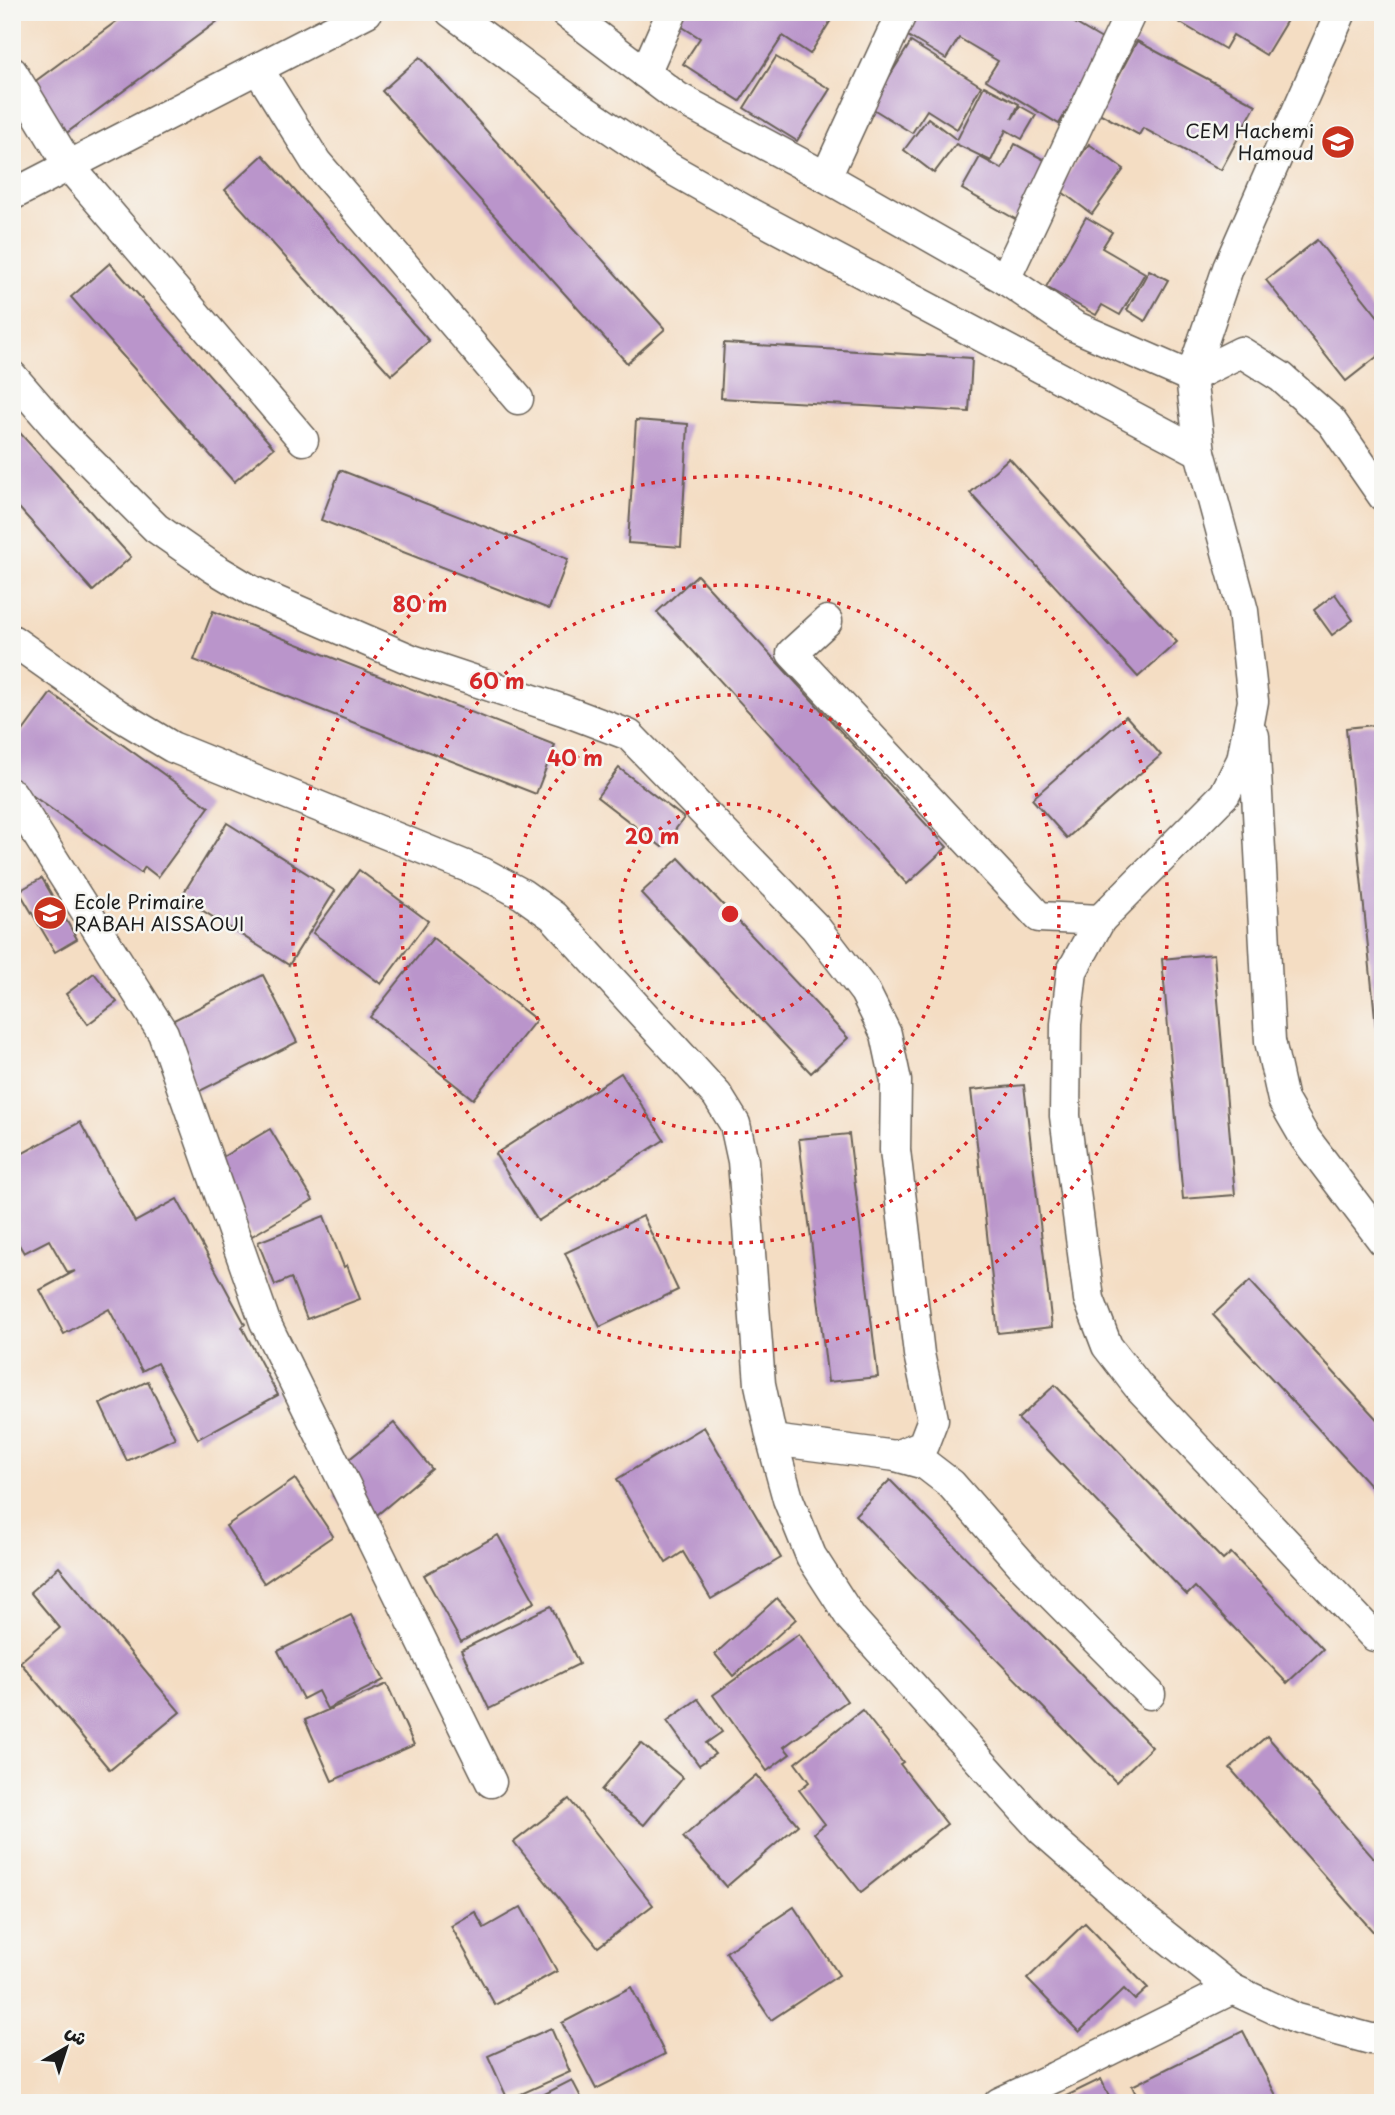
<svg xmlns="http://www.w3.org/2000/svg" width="1395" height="2115" viewBox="0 0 1395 2115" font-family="'Playpen Sans','Playpen Sans Arabic',sans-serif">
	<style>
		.building { fill: #ba95cb }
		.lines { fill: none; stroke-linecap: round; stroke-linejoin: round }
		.street-casing { stroke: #686056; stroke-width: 33 }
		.street { stroke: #fff; stroke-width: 30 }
		.ring { fill: none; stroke: #d62828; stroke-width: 3.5; stroke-dasharray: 3.5 7 }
		.labels { text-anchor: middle; stroke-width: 5; stroke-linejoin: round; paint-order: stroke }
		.poi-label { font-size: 19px; fill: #1c1c1c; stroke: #f6f6f2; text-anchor: end }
		.centre { fill: #d62828; stroke: #f6f6f2; stroke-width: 3.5 }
		.ring-label { font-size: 21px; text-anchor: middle; font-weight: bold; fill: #d62828; stroke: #f6f6f2; stroke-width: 5; stroke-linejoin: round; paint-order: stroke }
	</style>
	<rect width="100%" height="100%" fill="#f6f6f2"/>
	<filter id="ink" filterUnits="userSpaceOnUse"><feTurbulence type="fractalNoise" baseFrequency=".0143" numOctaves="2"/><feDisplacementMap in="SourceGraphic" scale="14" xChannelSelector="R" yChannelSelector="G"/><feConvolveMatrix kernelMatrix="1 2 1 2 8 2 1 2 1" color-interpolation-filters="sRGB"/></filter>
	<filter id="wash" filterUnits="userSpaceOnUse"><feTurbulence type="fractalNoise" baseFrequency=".00686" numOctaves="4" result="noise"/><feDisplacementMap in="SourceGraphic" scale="28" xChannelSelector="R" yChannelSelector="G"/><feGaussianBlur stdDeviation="1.57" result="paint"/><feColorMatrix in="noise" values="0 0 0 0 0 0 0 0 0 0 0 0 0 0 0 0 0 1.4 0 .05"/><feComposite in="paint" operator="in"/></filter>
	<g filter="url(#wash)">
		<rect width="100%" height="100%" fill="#f4ddc3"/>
		<g id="blocks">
			<g class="building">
				<polygon points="129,12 230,12 57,140 22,91"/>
				<polygon points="683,12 836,12 810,54 783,36 740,101 683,64 700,38 676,23"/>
				<polygon points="919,12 1056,12 1107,42 1059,124 986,80 998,61 959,38 946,59 906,35"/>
				<polygon points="1162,12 1292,12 1266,55 1233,35 1225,49"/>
				<polygon points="1137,41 1256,105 1221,170 1143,128 1139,135 1099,113"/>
				<polygon points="911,42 981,86 957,129 927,110 912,133 870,107"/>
				<polygon points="420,57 665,329 627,363 382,91"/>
				<polygon points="776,57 830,89 797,141 744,108"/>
				<polygon points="984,86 1019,104 1012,119 1020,106 1036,115 1022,139 1006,130 991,161 956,144 934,173 904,150 928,118 957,140"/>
				<polygon points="1015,144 1050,163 1017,220 962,189 980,157 1002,169"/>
				<polygon points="1089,144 1124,169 1092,214 1058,189"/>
				<polygon points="263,155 429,341 391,375 225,190"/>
				<polygon points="1086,217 1112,232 1102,248 1145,273 1120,315 1102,305 1096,315 1046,287"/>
				<polygon points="1317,240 1383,323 1383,352 1346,381 1266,280"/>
				<polygon points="110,263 274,448 234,482 71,297"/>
				<polygon points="1149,270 1168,280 1145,321 1127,310"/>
				<polygon points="724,343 972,358 969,412 721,398"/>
				<polygon points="636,420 688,424 681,547 628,543"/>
				<polygon points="12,424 131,557 93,591 12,500"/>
				<polygon points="1009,458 1177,642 1138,677 970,493"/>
				<polygon points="340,470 568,559 549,609 321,520"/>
				<polygon points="697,575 947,847 907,884 657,612"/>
				<polygon points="1335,594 1353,620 1332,635 1314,610"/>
				<polygon points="213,611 555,745 536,794 194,660"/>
				<polygon points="51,693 209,807 158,877 145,867 141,873 12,781 12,746"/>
				<polygon points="1126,716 1161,755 1067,838 1032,799"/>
				<polygon points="1383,724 1383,1077 1381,1077 1346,728"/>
				<polygon points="619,768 684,818 662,847 597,797"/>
				<polygon points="227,823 335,891 289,965 181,897"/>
				<polygon points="679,858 848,1038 811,1073 641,893"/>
				<polygon points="359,870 428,921 381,984 313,933"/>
				<polygon points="42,878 77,939 55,952 19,891"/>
				<polygon points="433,938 536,1020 473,1099 370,1017"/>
				<polygon points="1214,954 1235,1195 1183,1199 1162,959"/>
				<polygon points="94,973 117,1002 88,1024 66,994"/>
				<polygon points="263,975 297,1042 198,1092 164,1025"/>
				<polygon points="621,1073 664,1140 538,1221 495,1154"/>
				<polygon points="1024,1085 1052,1327 998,1333 971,1090"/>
				<polygon points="80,1122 135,1222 177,1199 245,1324 242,1327 278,1395 198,1439 157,1363 142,1371 109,1309 64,1334 40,1290 75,1271 68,1273 49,1240 24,1253 12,1233 12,1159"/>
				<polygon points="270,1129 313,1200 252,1236 209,1165"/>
				<polygon points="849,1134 878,1377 828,1382 799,1139"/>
				<polygon points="324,1216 344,1267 347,1265 360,1299 307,1319 291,1278 275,1285 258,1242"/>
				<polygon points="643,1216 678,1290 600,1327 565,1253"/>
				<polygon points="1250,1281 1383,1426 1383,1499 1213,1315"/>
				<polygon points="148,1381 175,1438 127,1461 100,1404"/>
				<polygon points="1055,1385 1223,1560 1231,1553 1323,1649 1287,1683 1195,1587 1187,1595 1018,1419"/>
				<polygon points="394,1423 432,1469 360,1529 333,1496 354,1479 342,1465"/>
				<polygon points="704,1427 781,1558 711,1599 683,1552 666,1563 617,1479"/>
				<polygon points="295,1479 333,1536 264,1583 226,1526"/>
				<polygon points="890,1480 1152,1747 1116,1782 855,1515"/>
				<polygon points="498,1535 535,1602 461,1642 424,1575"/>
				<polygon points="59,1567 180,1712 110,1770 20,1662 60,1628 30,1592"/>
				<polygon points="777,1598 796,1619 733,1676 715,1654"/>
				<polygon points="551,1606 579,1664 489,1709 461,1650"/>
				<polygon points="351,1615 384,1680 327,1709 318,1691 303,1699 278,1651"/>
				<polygon points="799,1634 847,1701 784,1747 790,1754 767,1771 713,1695"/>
				<polygon points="387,1684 414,1745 332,1781 305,1720"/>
				<polygon points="698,1699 722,1732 706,1743 715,1754 699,1765 667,1721"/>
				<polygon points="862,1710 903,1762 900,1764 947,1824 861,1892 814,1833 825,1824 799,1790 809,1782 795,1763"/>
				<polygon points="1267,1736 1383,1869 1383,1943 1230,1768"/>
				<polygon points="641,1743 683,1778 644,1825 601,1790"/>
				<polygon points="756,1775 798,1825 726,1887 683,1837"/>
				<polygon points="569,1799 653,1905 598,1947 514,1842"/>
				<polygon points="521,1907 557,1971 495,2005 451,1926 475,1912 484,1928"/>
				<polygon points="794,1907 839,1975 771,2020 726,1952"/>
				<polygon points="1085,1923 1148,1988 1135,2000 1124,1989 1079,2032 1027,1979"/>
				<polygon points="631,1987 665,2054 596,2089 562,2023"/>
				<polygon points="551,2028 570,2072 508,2100 488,2056"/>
				<polygon points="1243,2031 1280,2103 1140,2103 1132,2086"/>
				<polygon points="1101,2079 1112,2103 1052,2103"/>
				<polygon points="572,2080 584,2103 527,2103"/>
			</g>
		</g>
	</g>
	<g filter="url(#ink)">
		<use href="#blocks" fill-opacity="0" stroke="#686056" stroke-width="2"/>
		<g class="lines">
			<g class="street-casing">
				<g id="street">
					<polyline points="451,12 582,109 668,167 753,215 1200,452"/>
					<polyline points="565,12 677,97 826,177 1005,279 1074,326 1191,377 1241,352 1281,377 1331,421 1383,496"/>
					<polyline points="1341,12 1228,268 1191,377 1200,452 1243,611 1253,701 1242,760 1225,794 1100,920 1072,971 1066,1024 1065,1116 1089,1299 1107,1346 1138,1386 1374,1636"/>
					<polyline points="258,69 316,162 518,399"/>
					<polyline points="12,72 69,166 303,440"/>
					<polyline points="645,73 672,12"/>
					<polyline points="826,177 902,12"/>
					<polyline points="12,195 367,12"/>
					<polyline points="1005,279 1131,12"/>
					<polyline points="12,376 63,435 156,528 212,567 252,591 412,660 563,710 629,735 815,927 865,992 886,1034 896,1081 895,1150 919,1354 933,1419 923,1445 896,1456"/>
					<polyline points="827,621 792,653 1039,917 1100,920"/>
					<polyline points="12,640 117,714 172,747 483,873 522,894 553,916 717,1095 735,1124 743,1161 760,1384 772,1440 788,1499 811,1556 851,1618 1042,1830 1145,1920 1232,1989 1297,2019 1371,2039 1383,2039"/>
					<polyline points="1254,736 1270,1041 1283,1100 1305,1138 1383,1241"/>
					<polyline points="12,794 163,1033 265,1322 491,1782"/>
					<polyline points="772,1440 896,1456 925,1464 951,1484 1023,1566 1150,1694"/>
					<polyline points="999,2103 1055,2077 1232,1989"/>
				</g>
			</g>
			<use href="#street" class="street"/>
		</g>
	</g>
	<g class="ring">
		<circle cx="730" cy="914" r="110"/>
		<circle cx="730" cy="914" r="219"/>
		<circle cx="730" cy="914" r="329"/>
		<circle cx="730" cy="914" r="438"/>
	</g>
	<defs>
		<g id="school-disc" transform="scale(1.75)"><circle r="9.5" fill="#c8321e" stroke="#f6f6f2"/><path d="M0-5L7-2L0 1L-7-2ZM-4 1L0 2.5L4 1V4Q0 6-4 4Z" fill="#fff"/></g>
	</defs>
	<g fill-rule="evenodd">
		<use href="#school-disc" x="1338" y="142"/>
		<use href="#school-disc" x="50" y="913"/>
	</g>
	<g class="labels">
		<g class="poi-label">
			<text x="1314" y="138">CEM Hachemi<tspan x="1314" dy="22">Hamoud</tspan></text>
			<text x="74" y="909" text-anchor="start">Ecole Primaire<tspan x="74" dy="22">RABAH AISSAOUI</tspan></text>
		</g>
	</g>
	<circle cx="730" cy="914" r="10" class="centre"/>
	<g class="ring-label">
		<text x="420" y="612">80 m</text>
		<text x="497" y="689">60 m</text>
		<text x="575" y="766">40 m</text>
		<text x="652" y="844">20 m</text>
	</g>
	<rect width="1395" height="2115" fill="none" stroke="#f6f6f2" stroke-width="42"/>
	<g transform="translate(66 2048) rotate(39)" stroke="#f6f6f2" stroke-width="5" paint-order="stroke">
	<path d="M0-5L12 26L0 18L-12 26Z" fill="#1c1c1c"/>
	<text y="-10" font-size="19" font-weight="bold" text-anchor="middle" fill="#1c1c1c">ش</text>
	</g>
</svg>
